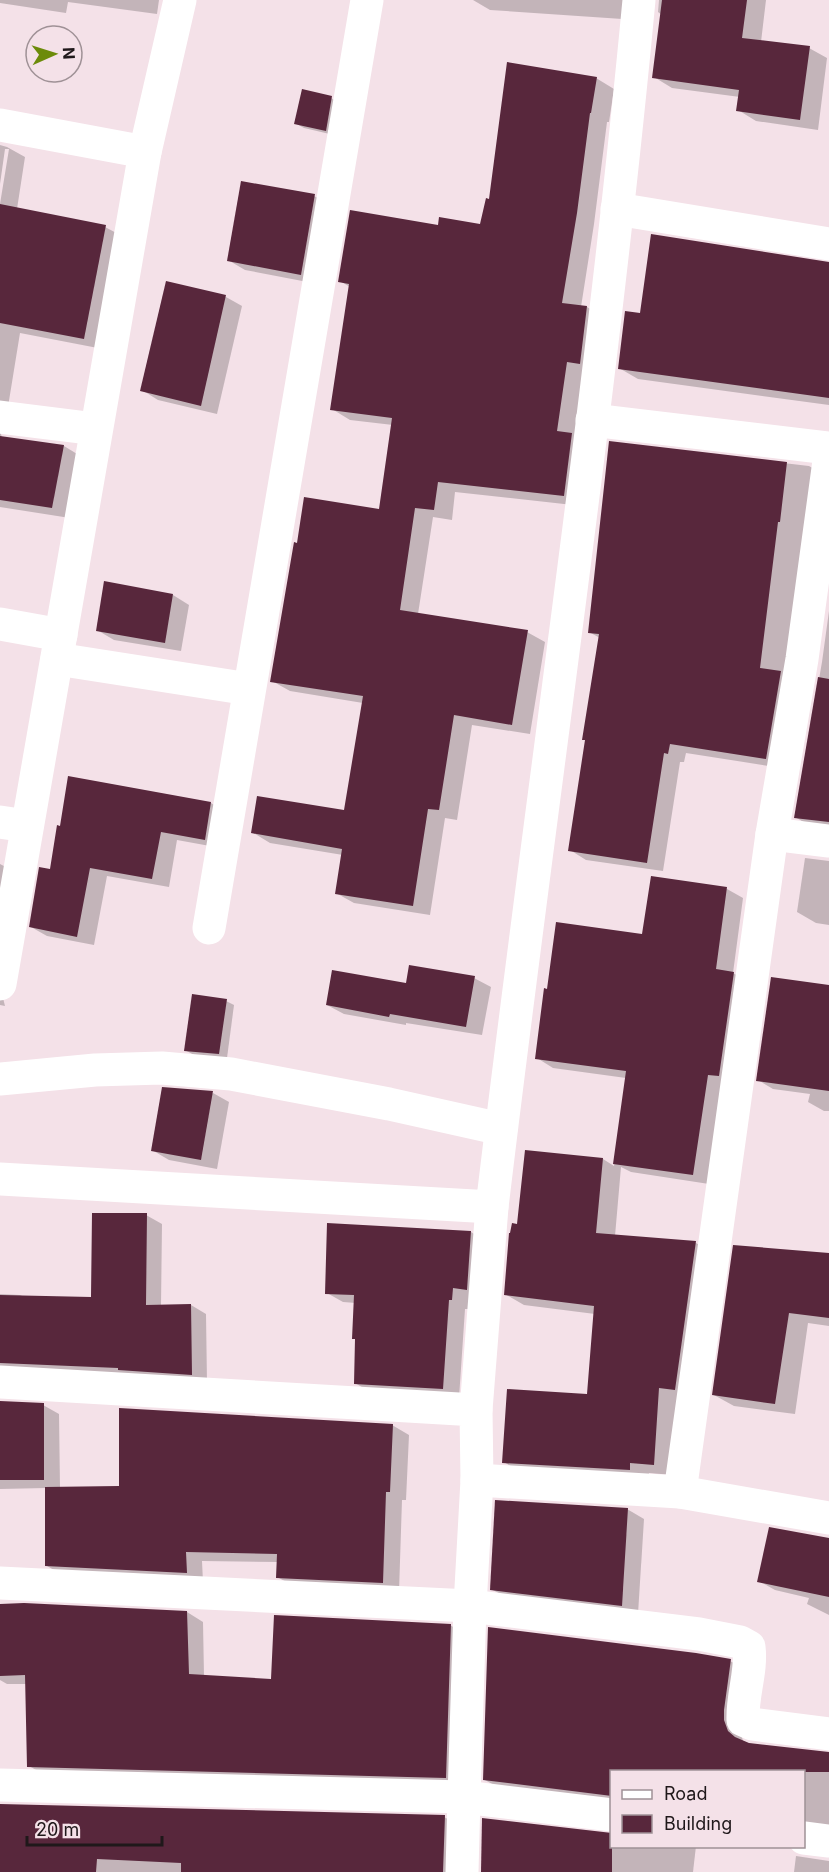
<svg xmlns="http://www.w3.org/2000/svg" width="829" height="1872" viewBox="0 0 829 1872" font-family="Inter,sans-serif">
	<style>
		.shadow { fill: #0003 }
		.building { fill: #58273c }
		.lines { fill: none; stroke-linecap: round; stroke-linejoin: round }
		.street { stroke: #fff; stroke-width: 33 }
	</style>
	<rect width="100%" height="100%" fill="#f4e1e8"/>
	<g class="shadow">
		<polygon points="0,0 159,0 157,14 68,2 66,13 0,3"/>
		<polygon points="473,0 642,0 637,20 490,10"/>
		<polygon points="659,0 766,0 761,42 809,48 827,58 818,130 756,121 738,110 740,97 672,88 654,77 662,15 658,12"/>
		<polygon points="596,78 614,89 609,122 607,122 594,224 581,307 587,307 605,318 582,506 455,492 452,520 433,517 418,614 527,632 545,642 530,734 472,725 457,820 445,818 430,915 354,903 336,893 343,855 270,843 252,832 346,812 363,703 290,691 272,681 381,511 393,425 350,420 332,409 350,287 340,281 439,226 481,226 490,200"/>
		<polygon points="331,98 339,103 334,135 304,128 295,123"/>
		<polygon points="0,145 7,147 25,157 17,209 105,227 124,237 103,349 20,333 7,413 0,424 0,204 9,149 5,149 0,184"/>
		<polygon points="314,196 331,205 318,284 245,270 228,260"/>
		<polygon points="829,264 829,405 638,379 619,368 641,314"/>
		<polygon points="167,282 226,297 242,306 217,414 158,400 142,390"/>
		<polygon points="0,430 2,438 64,446 82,457 70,518 0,507"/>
		<polygon points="610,443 809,466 826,476 782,768 686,753 684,762 680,762 663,871 586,860 570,850 600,638 589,632"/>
		<polygon points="173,595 189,605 181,651 114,640 97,630"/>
		<polygon points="829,611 829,830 814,828 795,817 822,662"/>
		<polygon points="69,778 211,803 227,813 221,848 177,840 169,887 107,876 94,945 47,936 31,927 51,870 61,828"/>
		<polygon points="805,858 829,861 829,925 816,923 797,912"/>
		<polygon points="0,864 23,876 2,994 5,1006 0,1005"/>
		<polygon points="652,877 727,889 743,898 733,973 750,983 709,1184 631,1172 621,1167 615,1236 696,1243 714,1254 673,1475 649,1473 648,1480 522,1473 504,1462 589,1395 595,1314 524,1305 505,1294 519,1225 603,1159 614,1166 626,1078 553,1068 537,1058 643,936"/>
		<polygon points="474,978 491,987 482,1035 406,1023 406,1025 344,1014 327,1005 407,985"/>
		<polygon points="829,986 829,1111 824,1111 808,1102 810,1094 773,1089 758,1080"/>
		<polygon points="226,1001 234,1005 227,1058 194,1055 185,1050"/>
		<polygon points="213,1093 229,1102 217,1169 169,1160 152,1150"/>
		<polygon points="146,1215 162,1224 161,1306 191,1305 206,1314 207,1383 0,1380 0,1294 20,1295 24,1297 93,1299"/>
		<polygon points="471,1232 487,1242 468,1309 465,1309 459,1398 372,1393 355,1383 357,1340 354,1338 356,1303 343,1302 327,1293"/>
		<polygon points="829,1255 829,1326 808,1323 795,1414 734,1406 714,1395"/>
		<polygon points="0,1402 43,1405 59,1414 60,1488 120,1488 392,1425 409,1435 406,1500 402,1500 399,1592 294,1586 277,1577 278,1562 202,1561 203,1582 63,1575 47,1566 46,1488 0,1489"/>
		<polygon points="627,1509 644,1519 638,1614 508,1598 491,1589"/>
		<polygon points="829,1540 829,1615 807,1604 809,1598 775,1590 759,1581"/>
		<polygon points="0,1605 187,1612 203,1622 204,1676 273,1680 450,1625 466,1635 462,1786 45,1775 29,1766 27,1684 7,1684 0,1680"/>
		<polygon points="730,1661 747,1670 740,1730 743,1741 746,1743 829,1754 829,1829 818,1829 804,1821 804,1772 612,1772 612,1803 501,1789 485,1780"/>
		<polygon points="0,1805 444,1817 461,1826 459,1872 0,1872"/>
		<polygon points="612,1846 696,1846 693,1872 482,1872"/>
		<polygon points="796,1856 829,1861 829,1872 794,1872"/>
	</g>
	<g class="building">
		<polygon points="662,0 747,0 742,38 810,46 800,120 736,111 739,90 652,78"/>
		<polygon points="507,62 597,77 591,113 590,113 577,213 562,303 587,306 580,364 567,362 557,431 572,433 564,496 438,482 434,510 415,508 400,610 528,630 512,725 454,715 439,810 428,809 413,906 335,894 342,849 251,833 257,796 344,810 363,696 270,682 294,542 297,543 304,497 379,509 392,418 330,410 349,284 338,282 350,210 438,225 439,217 480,224 486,198 489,199"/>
		<polygon points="302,89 332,96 326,131 294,124"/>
		<polygon points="241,181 315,194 301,275 227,261"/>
		<polygon points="0,204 106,225 84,339 0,323"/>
		<polygon points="651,234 829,262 829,398 618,369 625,311 640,313"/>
		<polygon points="166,281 226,295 201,406 140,391"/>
		<polygon points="0,436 64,445 52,508 0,500"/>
		<polygon points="609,441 787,462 780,522 778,522 760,668 781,671 766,759 670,744 668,754 664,753 647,863 568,851 585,740 582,740 599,634 588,633"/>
		<polygon points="104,581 173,594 165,643 96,631"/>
		<polygon points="818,677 829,679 829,822 794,818"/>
		<polygon points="68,776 211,802 205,840 161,832 152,879 90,868 77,937 29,927 39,867 50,869 57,825 60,826"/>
		<polygon points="651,876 727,887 716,969 734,972 719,1076 708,1075 693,1175 613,1164 626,1071 535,1059 544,988 547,989 556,922 642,934"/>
		<polygon points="409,965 475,976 466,1027 390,1014 389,1017 326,1005 332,970 406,983"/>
		<polygon points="771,977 829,985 829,1091 756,1081"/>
		<polygon points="192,994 227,999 219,1054 184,1051"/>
		<polygon points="162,1087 213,1091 201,1160 151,1151"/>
		<polygon points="525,1150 603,1158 596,1233 696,1241 675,1390 659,1388 654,1465 630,1463 630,1470 502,1463 507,1389 587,1394 594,1306 504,1295 509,1233 510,1233 512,1223 517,1224"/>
		<polygon points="92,1213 147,1213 146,1305 191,1304 192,1375 118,1370 118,1368 0,1363 0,1295 91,1297"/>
		<polygon points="327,1223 471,1231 467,1290 453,1288 452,1300 449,1300 443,1389 354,1384 355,1339 352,1339 354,1295 325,1294"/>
		<polygon points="733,1245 829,1253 829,1318 789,1313 775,1404 712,1395"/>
		<polygon points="0,1401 44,1403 44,1480 0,1480"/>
		<polygon points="119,1408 393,1424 390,1492 386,1492 383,1583 276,1578 277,1554 186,1552 187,1573 45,1566 45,1487 119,1486"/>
		<polygon points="495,1500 628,1508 622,1606 490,1590"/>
		<polygon points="769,1527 829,1538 829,1597 757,1582"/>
		<polygon points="24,1603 187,1611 189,1674 271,1679 274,1615 451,1624 446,1778 27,1767 25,1675 0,1676 0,1604"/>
		<polygon points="488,1627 696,1653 731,1659 724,1710 724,1720 728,1731 735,1737 749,1743 829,1752 829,1772 612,1772 612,1796 483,1780"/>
		<polygon points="0,1804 445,1815 443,1872 181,1872 181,1863 97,1859 96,1872 0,1872"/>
		<polygon points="482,1818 612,1833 612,1872 481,1872"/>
	</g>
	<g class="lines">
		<g class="street">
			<polyline points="0,125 145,152"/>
			<polyline points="617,209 829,244"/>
			<polyline points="0,417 96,429"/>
			<polyline points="592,420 829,448"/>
			<polyline points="829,461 802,659 772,834 829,841"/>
			<polyline points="0,624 61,635"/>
			<polyline points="57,659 249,689"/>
			<polyline points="0,822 27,826"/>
			<polyline points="209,928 367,0"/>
			<polyline points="0,984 145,152 180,0"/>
			<polyline points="0,1079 95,1070 162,1068 231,1074 389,1104 501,1129"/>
			<path d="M 0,1179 L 492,1207 C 540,804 601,404 639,0"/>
			<polyline points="0,1382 476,1410 477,1480 680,1492 772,834"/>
			<polyline points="476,1410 492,1207"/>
			<path d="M 477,1480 L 470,1606 L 699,1634 L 740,1642 L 749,1647 C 752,1671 742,1695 743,1720 L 752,1724 L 829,1734"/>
			<polyline points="680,1492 829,1518"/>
			<polyline points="0,1583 470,1606 464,1797 0,1785"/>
			<polyline points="804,1838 829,1841"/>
			<polyline points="462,1872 464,1797 612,1815"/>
		</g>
	</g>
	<rect x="610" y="1770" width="195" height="78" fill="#f4e1e8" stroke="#9f9196" stroke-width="1.5"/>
	<rect x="622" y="1790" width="30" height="9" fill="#ffffff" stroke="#9f9196" stroke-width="1.5"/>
	<text x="664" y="1800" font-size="18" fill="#1f181a">Road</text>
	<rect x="622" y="1815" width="30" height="18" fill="#58273c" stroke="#9f9196" stroke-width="1.5"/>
	<text x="664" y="1830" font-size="18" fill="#1f181a">Building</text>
	<g transform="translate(54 54) rotate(87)"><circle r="28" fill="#f4e1e8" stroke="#9f9196" stroke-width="1.5"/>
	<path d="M0-4.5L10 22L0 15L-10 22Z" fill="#6c8b0a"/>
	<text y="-9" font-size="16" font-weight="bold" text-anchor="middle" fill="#1f181a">N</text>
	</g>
	<path d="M27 1836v9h135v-9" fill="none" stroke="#1f181a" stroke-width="3"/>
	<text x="36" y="1836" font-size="18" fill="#1f181a" stroke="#f4e1e8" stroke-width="4.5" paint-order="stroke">20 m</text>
</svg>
